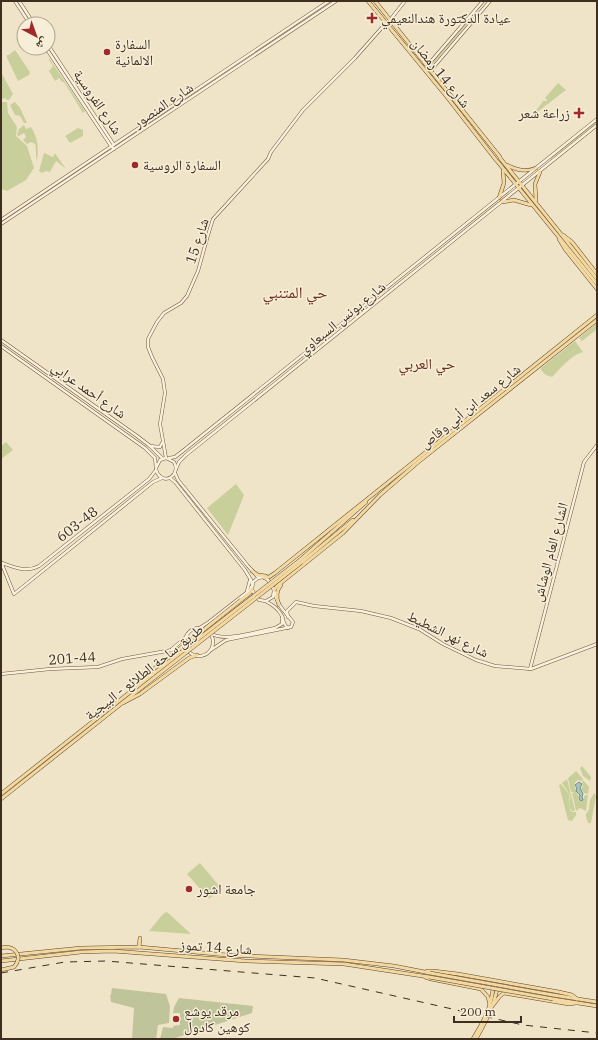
<svg xmlns="http://www.w3.org/2000/svg" width="598" height="1040" viewBox="0 0 598 1040" font-family="'IBM Plex Serif','Noto Naskh Arabic',serif">
	<style>
		.green { fill: #c9cf9b }
		.cemetery { fill: #bfc49a }
		.water { fill: #a9c4bc; stroke: #6f938a }
		.lines { fill: none; stroke-linecap: round; stroke-linejoin: round }
		.secondary-casing { stroke: #6f573f; stroke-width: 3.5 }
		.primary-casing { stroke: #5b4430; stroke-width: 4 }
		.secondary { stroke: #faf1dc; stroke-width: 2.5 }
		.primary { stroke: #f3d9a0; stroke-width: 3 }
		.rail { stroke: #3d2e20; stroke-width: 1; stroke-dasharray: 7 7; stroke-linecap: butt }
		.primary-bridge-casing { stroke: #5b4430; stroke-width: 4; stroke-linecap: butt }
		.primary-bridge { stroke: #f3d9a0; stroke-width: 3 }
		.poi-dot { fill: #9e2a2b; stroke: #f7eed8; stroke-width: 1.5 }
		.labels { text-anchor: middle; stroke-width: 3; stroke-linejoin: round; paint-order: stroke }
		.poi-label { font-size: 14px; fill: #3d2e20; stroke: #f7eed8; text-anchor: start }
		.street-label { font-size: 14px; fill: #3d2e20; stroke: #f7eed8 }
		.neighbourhood-label { font-size: 15px; fill: #6b2e1e; stroke: #f7eed8 }
		.quarter-label { font-size: 16px; fill: #6b2e1e; stroke: #f7eed8 }
	</style>
	<rect width="100%" height="100%" fill="#f0e4c8"/>
	<g class="green">
		<polygon points="469,20 470,21 432,65 432,63"/>
		<polygon points="15,50 30,72 29,75 18,81 7,58 7,55 9,55"/>
		<polygon points="49,58 85,111 83,113 64,82 62,82 59,78 55,81 49,71 53,66 49,60"/>
		<polygon points="1,72 13,94 9,100 6,100 6,98 3,99 1,97"/>
		<polygon points="558,83 566,90 532,116 544,100 546,102 547,100 545,98"/>
		<polygon points="1,102 7,102 8,113 17,127 16,136 27,146 34,168 26,180 7,191 1,189"/>
		<polygon points="15,102 20,108 27,123 24,123 20,116 15,115 10,105"/>
		<polygon points="597,120 597,123 549,161 553,156"/>
		<path d="M 24,125 L 26,129 L 31,127 C 38,138 39,148 37,161 C 35,155 37,150 35,144 L 31,142 L 27,144 L 23,140 L 26,137 L 24,133 L 19,136 L 17,135 L 19,129 Z"/>
		<polygon points="78,128 83,130 83,136 70,143 65,136"/>
		<polygon points="44,153 53,157 55,153 66,169 56,161 50,172 46,171 42,173 39,171"/>
		<polygon points="597,323 597,329 582,341 579,338"/>
		<path d="M 575,341 L 583,352 C 570,356 561,368 552,377 L 546,375 L 541,370 L 541,368 Z"/>
		<polygon points="6,442 13,450 1,459 1,446"/>
		<polygon points="236,484 244,495 228,535 207,508"/>
		<polygon points="582,766 591,777 590,781 583,776 580,768"/>
		<path d="M 576,771 L 583,779 L 581,781 L 578,780 C 572,783 576,789 577,794 L 579,795 L 578,799 L 582,802 L 585,795 L 588,795 L 586,811 L 580,808 L 576,811 L 572,793 L 575,792 L 571,792 L 568,778 Z"/>
		<polygon points="567,779 575,811 572,811 570,808 570,795 562,783"/>
		<polygon points="583,780 589,787 588,794 584,793 581,789 583,786 582,782"/>
		<polygon points="561,784 569,794 570,810 572,812 576,812 576,815 572,821 568,820 559,785"/>
		<path d="M 594,793 L 596,796 L 591,823 L 588,823 C 585,812 585,817 589,809 L 590,800 Z"/>
		<polygon points="200,863 221,888 209,899 187,874"/>
		<polygon points="167,912 191,934 149,931 164,913"/>
	</g>
	<g class="cemetery">
		<polygon points="112,988 166,994 170,1006 169,1023 158,1025 156,1039 132,1039 134,1008 111,1002 110,995 111,995"/>
		<polygon points="179,998 253,1006 252,1013 172,1039 160,1039 163,1027 173,1028 173,1026 180,1025 180,1013 173,1013 174,1007"/>
	</g>
	<polygon class="water" points="579,782 582,784 580,788 583,794 582,797 583,800 581,801 579,799 580,795 576,791 577,788 575,785"/>
	<g class="lines">
		<g class="secondary-casing">
			<g id="secondary">
				<polyline points="15,1 30,24"/>
				<polyline points="19,1 34,24"/>
				<polyline points="390,20 405,1"/>
				<polyline points="48,45 114,145"/>
				<polyline points="46,48 111,146 114,149"/>
				<polyline points="427,66 483,1"/>
				<polyline points="431,70 490,1"/>
				<polyline points="1,220 329,1"/>
				<polyline points="1,224 336,1"/>
				<polyline points="1,340 137,436 150,446 163,459"/>
				<path d="M 1,346 L 145,448 L 155,458 C 156,464 155,470 158,474 C 165,485 181,475 174,462 L 166,458 L 160,460 L 156,468"/>
				<polyline points="150,446 160,447 162,443"/>
				<polyline points="166,458 160,424 165,393 163,379 152,357 148,347 148,339 157,322 164,313 181,303 187,296 198,271 208,235 213,219 268,159 271,152 303,110 355,58 386,23"/>
				<polyline points="169,458 175,457 184,450 597,119"/>
				<polyline points="176,469 179,462 186,455 597,125"/>
				<polyline points="175,473 178,480 248,566 257,576 261,577"/>
				<polyline points="170,478 175,482 245,570 251,580 252,585"/>
				<polyline points="1,562 14,594 153,482 162,478"/>
				<path d="M 2,563 C 14,567 26,573 39,566 L 149,479 L 156,470"/>
				<polygon points="263,577 268,580 274,590 273,597 266,601 259,600 252,590 253,582 258,578"/>
				<polyline points="247,591 250,580"/>
				<path d="M 267,602 C 273,605 279,610 282,616 C 284,621 283,625 288,628"/>
				<polyline points="288,617 287,611 296,602 314,606 361,611 391,618 419,629 443,644 476,660 495,666 531,669 597,644"/>
				<circle cx="199" cy="642" r="14"/>
				<polyline points="198,629 209,622 250,590 251,587"/>
				<path d="M 212,634 C 226,642 259,631 275,628 L 282,624 L 282,617"/>
				<polyline points="172,649 186,637"/>
				<path d="M 211,650 L 226,640 L 291,627 L 293,622 C 285,612 276,604 274,590"/>
				<polyline points="530,669 584,462 597,445"/>
				<polyline points="1,674 50,669 98,667 122,659 172,650 178,652"/>
			</g>
		</g>
		<g class="primary-casing">
			<g id="primary">
				<polyline points="368,1 447,97 496,160"/>
				<polyline points="375,1 500,157"/>
				<polyline points="500,158 597,279"/>
				<polyline points="497,161 597,284"/>
				<path d="M 507,165 C 516,170 527,172 536,168"/>
				<polyline points="499,198 504,183 503,171"/>
				<polyline points="536,200 535,184 540,172"/>
				<polyline points="502,202 514,200 531,205"/>
				<polyline points="563,235 572,242 597,274"/>
				<polyline points="559,239 565,249 597,289"/>
				<polyline points="300,560 366,502"/>
				<polyline points="302,562 353,520"/>
				<polyline points="252,571 258,575 266,576"/>
				<polyline points="265,578 269,577 275,573 597,315"/>
				<polyline points="274,590 277,586 343,533 380,495 417,463 597,320"/>
				<polyline points="241,600 250,593 252,589"/>
				<path d="M 279,605 C 276,598 276,591 281,585"/>
				<polyline points="140,682 151,671"/>
				<polyline points="123,703 140,694 189,658 197,655"/>
				<polyline points="1,794 153,674"/>
				<polyline points="1,799 155,677"/>
				<polyline points="139,947 140,938"/>
				<polyline points="1,956 81,948 139,947 227,955 343,960 394,966 430,973"/>
				<polyline points="1,961 81,952 113,951 246,961 344,964 429,977"/>
				<polyline points="427,971 433,971 458,974 559,992 572,995 577,999"/>
				<polyline points="425,977 431,979 481,989 488,997 490,1005"/>
				<polyline points="553,995 597,1002"/>
				<polyline points="553,999 597,1006"/>
				<polyline points="493,1005 500,996 504,993 569,1004 576,1003"/>
				<path d="M 473,1039 C 484,1020 490,1011 493,989"/>
				<path d="M 476,1039 C 485,1023 493,1008 497,990"/>
			</g>
		</g>
		<use href="#secondary" class="secondary"/>
		<use href="#primary" class="primary"/>
		<polyline class="rail" points="1,973 65,962 106,961 315,978 523,1025 597,1033"/>
		<g class="primary-bridge-casing">
			<g id="primary-bridge">
				<polyline points="151,671 182,647 241,600"/>
				<polyline points="153,674 300,560"/>
				<polyline points="155,677 302,562"/>
				<path d="M 1,948 C 14,945 24,955 14,967 L 1,970"/>
				<polyline points="430,973 553,995"/>
				<polyline points="429,977 553,999"/>
			</g>
		</g>
		<use href="#primary-bridge" class="primary-bridge"/>
	</g>
	<g class="poi-dot">
		<path d="M370 12h4v4h4v4h-4v4h-4v-4h-4v-4h4z"/>
		<circle cx="107" cy="52" r="4"/>
		<path d="M577 107h4v4h4v4h-4v4h-4v-4h-4v-4h4z"/>
		<circle cx="135" cy="165" r="4"/>
		<circle cx="189" cy="889" r="4"/>
		<circle cx="176" cy="1019" r="4"/>
	</g>
	<g class="labels">
		<g class="poi-label">
			<text x="381" y="23">عيادة الدكتورة هندالنعيمي</text>
			<text x="115" y="49">السفارة<tspan x="115" dy="16">الالمانية</tspan></text>
			<text x="570" y="118" text-anchor="end">زراعة شعر</text>
			<text x="143" y="170">السفارة الروسية</text>
			<text x="197" y="894">جامعة اشور</text>
			<text x="184" y="1016">مرقد يوشع<tspan x="184" dy="16">كوهين كادول</tspan></text>
		</g>
		<g class="street-label">
			<text transform="translate(441 73) rotate(51)" y="5">شارع 14 رمضان</text>
			<text transform="translate(98 102) rotate(56)" y="5">شارع الفروسية</text>
			<text transform="translate(163 105) rotate(-34)" y="5">شارع المنصور</text>
			<text transform="translate(197 241) rotate(-72)" y="5">شارع 15</text>
			<text transform="translate(342 318) rotate(-39)" y="5">شارع يونس السبعاوي</text>
			<text transform="translate(89 390) rotate(35)" y="5">شارع أحمد عرابي</text>
			<text transform="translate(470 406) rotate(-39)" y="5">شارع سعد ابن أبي وقاص</text>
			<text transform="translate(77 524) rotate(-38)" y="5">603-48</text>
			<text transform="translate(550 552) rotate(-75)" y="5">الشارع العام الوشاش</text>
			<text transform="translate(448 634) rotate(26)" y="5">شارع نهر الشطيط</text>
			<text transform="translate(72 658) rotate(-4)" y="5">201-44</text>
			<text transform="translate(144 672) rotate(-38)" y="5">طريق ساحة الطلائع - البيجية</text>
			<text transform="translate(216 947) rotate(4)" y="5">شارع 14 تموز</text>
		</g>
		<g class="neighbourhood-label">
			<text x="427" y="369">حي العربي</text>
		</g>
		<g class="quarter-label">
			<text x="295" y="298">حي المتنبي</text>
		</g>
	</g>
	<rect width="598" height="1040" fill="none" stroke="#3d2e20" stroke-width="4"/>
	<g transform="translate(36 36) rotate(139)"><circle r="19" fill="#f7eed8" stroke="#ada18e"/>
	<path d="M0-3L7 15L0 10L-7 15Z" fill="#9e2a2b"/>
	<text y="-6" font-size="11" font-weight="bold" text-anchor="middle" fill="#3d2e20">ش</text>
	</g>
	<path d="M454 1016v6h67v-6" fill="none" stroke="#3d2e20" stroke-width="2"/>
	<text x="460" y="1016" font-size="12" fill="#3d2e20" stroke="#f7eed8" stroke-width="3" paint-order="stroke">200 m</text>
</svg>
